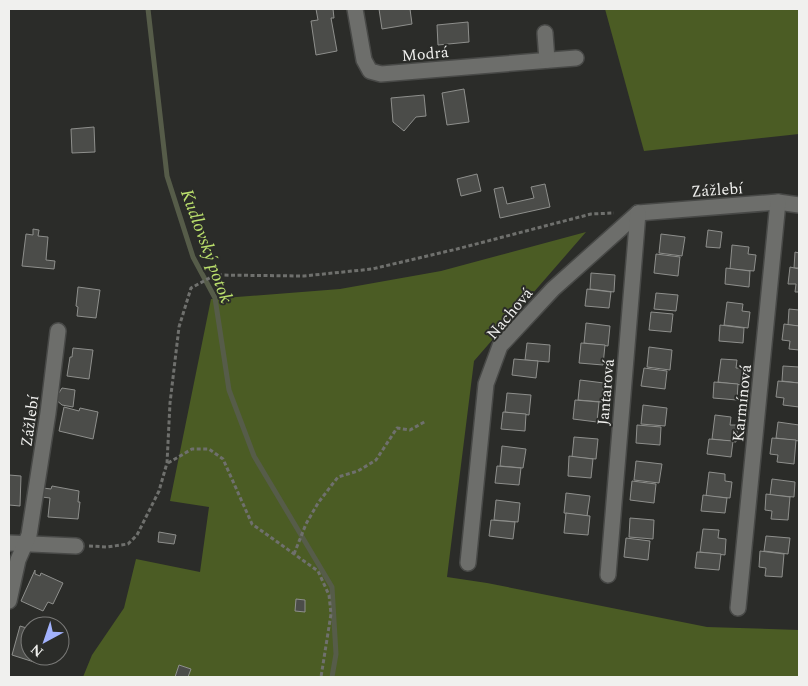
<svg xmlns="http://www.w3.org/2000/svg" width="808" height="686" viewBox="0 0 808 686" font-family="Spectral,serif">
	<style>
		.green { fill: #4b5c24 }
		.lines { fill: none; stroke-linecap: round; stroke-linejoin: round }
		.stream { stroke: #565c49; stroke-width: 5 }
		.building { fill: #4b4c49; stroke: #8e8f8c }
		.minor-casing { stroke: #484947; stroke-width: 18 }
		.path { stroke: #6f706d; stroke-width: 3; stroke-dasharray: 4 2.5; stroke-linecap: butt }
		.minor { stroke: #6d6e6b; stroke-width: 15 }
		.labels { text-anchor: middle; stroke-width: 4; stroke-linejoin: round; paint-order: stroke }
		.street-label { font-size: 16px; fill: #f0f0ee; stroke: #2b2c29 }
		.water-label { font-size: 18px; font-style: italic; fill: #bbe06c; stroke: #2b2c29 }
	</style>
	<rect width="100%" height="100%" fill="#2b2c29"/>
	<g class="green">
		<polygon points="605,9 799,9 799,134 644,151"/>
		<polygon points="586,232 474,361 447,577 487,583 707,627 799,630 799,677 83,677 92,655 124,608 136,559 200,572 209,507 170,501 211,299 340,289 441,271"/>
	</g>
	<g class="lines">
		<polyline class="stream" points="148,9 167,176 193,257 215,298 229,390 254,456 332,587 336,654 332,677"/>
	</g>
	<g class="building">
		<polygon points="316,9 333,9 334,18 331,18 337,51 316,55 311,21 318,20"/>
		<polygon points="379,9 410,9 412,24 382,29"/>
		<polygon points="468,22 469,42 438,45 437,25"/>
		<polygon points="464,89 469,122 447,125 442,93"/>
		<polygon points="424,95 426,116 416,117 404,131 393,122 391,98"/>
		<polygon points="94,127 95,152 72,153 71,129"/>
		<polygon points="477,174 481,191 461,196 457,179"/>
		<polygon points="545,184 550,207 500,218 494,189 503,187 507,204 534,198 531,187"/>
		<polygon points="33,229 39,230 38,236 48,237 46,260 55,261 54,269 22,266 26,234 33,235"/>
		<polygon points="708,230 722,232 720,248 706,247"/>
		<polygon points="661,234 685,237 682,256 659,253"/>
		<polygon points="732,245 749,247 748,254 756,255 754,271 730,269"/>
		<polygon points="795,252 799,253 799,268 794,268"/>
		<polygon points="656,254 680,257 678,276 654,273"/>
		<polygon points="790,267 799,269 799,292 795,292 796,284 788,284"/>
		<polygon points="726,268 750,271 749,287 725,284"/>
		<polygon points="591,273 615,275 614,292 590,289"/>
		<polygon points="78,287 100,290 96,318 77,316 78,307 76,306"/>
		<polygon points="587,289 611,292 609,308 585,306"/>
		<polygon points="656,293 678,295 676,311 654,309"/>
		<polygon points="727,302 743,304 742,311 750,312 748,328 724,325"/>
		<polygon points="789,309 799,310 799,326 788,325"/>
		<polygon points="651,312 673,314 671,332 649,330"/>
		<polygon points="586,323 610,326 608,346 584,343"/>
		<polygon points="784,324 799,326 799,350 789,349 790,341 782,340"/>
		<polygon points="720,325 744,328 743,343 719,341"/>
		<polygon points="527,343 550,345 549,362 525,360"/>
		<polygon points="581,343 605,345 603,365 579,363"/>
		<polygon points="649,347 672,350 670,370 647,367"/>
		<polygon points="73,348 93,350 89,379 67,376 70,357 72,357"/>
		<polygon points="514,359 538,361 536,378 512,375"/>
		<polygon points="721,359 737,360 736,368 744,368 742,385 718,382"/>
		<polygon points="783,366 799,367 799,383 782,381"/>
		<polygon points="644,368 667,371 665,389 641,386"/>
		<polygon points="580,380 604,383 602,402 578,400"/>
		<polygon points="778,381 799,383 799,407 783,405 784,398 776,397"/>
		<polygon points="714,382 738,384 737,400 713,398"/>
		<polygon points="62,388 75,390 73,407 62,405 55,399"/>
		<polygon points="507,393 531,395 529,415 505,412"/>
		<polygon points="575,400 599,402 597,422 573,419"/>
		<polygon points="643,405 667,408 665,426 641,424"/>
		<polygon points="64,407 79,411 80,408 98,412 93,439 59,431"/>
		<polygon points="503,412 526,414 525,431 501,429"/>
		<polygon points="715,415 731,417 730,425 738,425 736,442 712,439"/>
		<polygon points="778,422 799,425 799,441 776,438"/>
		<polygon points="637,425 661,427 660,445 636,443"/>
		<polygon points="574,437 598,439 596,459 572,457"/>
		<polygon points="772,438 796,440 794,464 777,462 778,455 770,454"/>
		<polygon points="709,439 733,441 731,457 707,454"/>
		<polygon points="502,446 526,449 523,468 500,466"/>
		<polygon points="569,456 593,459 591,478 568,476"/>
		<polygon points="636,461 662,464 659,483 634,480"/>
		<polygon points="497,466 521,468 519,485 495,483"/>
		<polygon points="709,472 725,474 725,481 732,482 730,498 706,496"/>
		<polygon points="9,475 21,476 20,506 9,505"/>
		<polygon points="772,479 795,482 794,497 770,495"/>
		<polygon points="632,481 656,484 654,503 630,500"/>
		<polygon points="52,486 79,491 78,502 80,502 78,519 48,517 50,498 42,497 43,488 51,489"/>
		<polygon points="566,493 590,496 587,516 564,513"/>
		<polygon points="766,494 790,497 788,520 771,519 772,511 765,510"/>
		<polygon points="703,495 727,498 725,513 701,511"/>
		<polygon points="496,500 520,503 518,522 494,520"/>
		<polygon points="566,513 590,516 588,535 564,533"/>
		<polygon points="630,518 654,520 653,539 629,537"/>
		<polygon points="491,520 515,522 513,539 489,536"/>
		<polygon points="703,529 719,530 718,538 726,539 725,555 700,552"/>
		<polygon points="159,532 176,535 174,544 158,542"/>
		<polygon points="766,536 790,538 788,554 764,551"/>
		<polygon points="626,538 650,541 648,560 624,557"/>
		<polygon points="760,551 784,554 782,577 765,576 766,568 759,567"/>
		<polygon points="697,552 721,554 719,570 695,568"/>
		<polygon points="35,570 35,574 40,576 41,573 63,583 53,604 48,602 43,611 21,601"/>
		<polygon points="296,599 305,600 305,612 295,611"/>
		<polygon points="20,626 30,629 30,656 36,656 34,662 12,655"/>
		<polygon points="179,665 191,669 188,677 175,677"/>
	</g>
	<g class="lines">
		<g class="minor-casing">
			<g id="minor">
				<polyline points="355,9 364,60 370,71 381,74 576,58"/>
				<polyline points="545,33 547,60"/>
				<polyline points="638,213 778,202 799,205"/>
				<polyline points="9,543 76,546"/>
				<polyline points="468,563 486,384 500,346 553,289 638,213"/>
				<polyline points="608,575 638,213"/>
				<polyline points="9,601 18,560 29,535 48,413 58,331"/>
				<polyline points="738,608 778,202"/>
			</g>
		</g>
		<g class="path">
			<polyline points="168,463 192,449 209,449 223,459 252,524 318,571 329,595 331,614 321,677"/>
			<polyline points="89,546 107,547 128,544 137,535 159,491 167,463 170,403 179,327 191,288 215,275 304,276 372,269 457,249 591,214 614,213"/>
			<polyline points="294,554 306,524 318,503 338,477 358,471 376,460 397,428 410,430 426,421"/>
		</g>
		<use href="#minor" class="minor"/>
	</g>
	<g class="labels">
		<g class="street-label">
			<text transform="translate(425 53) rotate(-5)" y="6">Modrá</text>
			<text transform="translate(717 189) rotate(-4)" y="6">Zážlebí</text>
			<text transform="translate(509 313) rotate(-50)" y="6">Nachová</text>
			<text transform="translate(605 392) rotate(-85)" y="6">Jantarová</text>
			<text transform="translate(741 403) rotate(-84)" y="6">Karmínová</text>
			<text transform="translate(29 421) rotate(-82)" y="6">Zážlebí</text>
		</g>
		<g class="water-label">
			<text transform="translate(207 246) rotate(70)" y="6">Kudlovský potok</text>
		</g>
	</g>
	<rect width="808" height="686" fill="none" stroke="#f0f0ee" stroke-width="20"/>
	<g transform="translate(45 641) rotate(220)"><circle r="24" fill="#2b2c29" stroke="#7a7a78"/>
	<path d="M0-4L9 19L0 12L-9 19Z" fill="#a2b2fd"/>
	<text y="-8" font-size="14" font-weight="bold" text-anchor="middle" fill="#f0f0ee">N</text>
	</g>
</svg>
